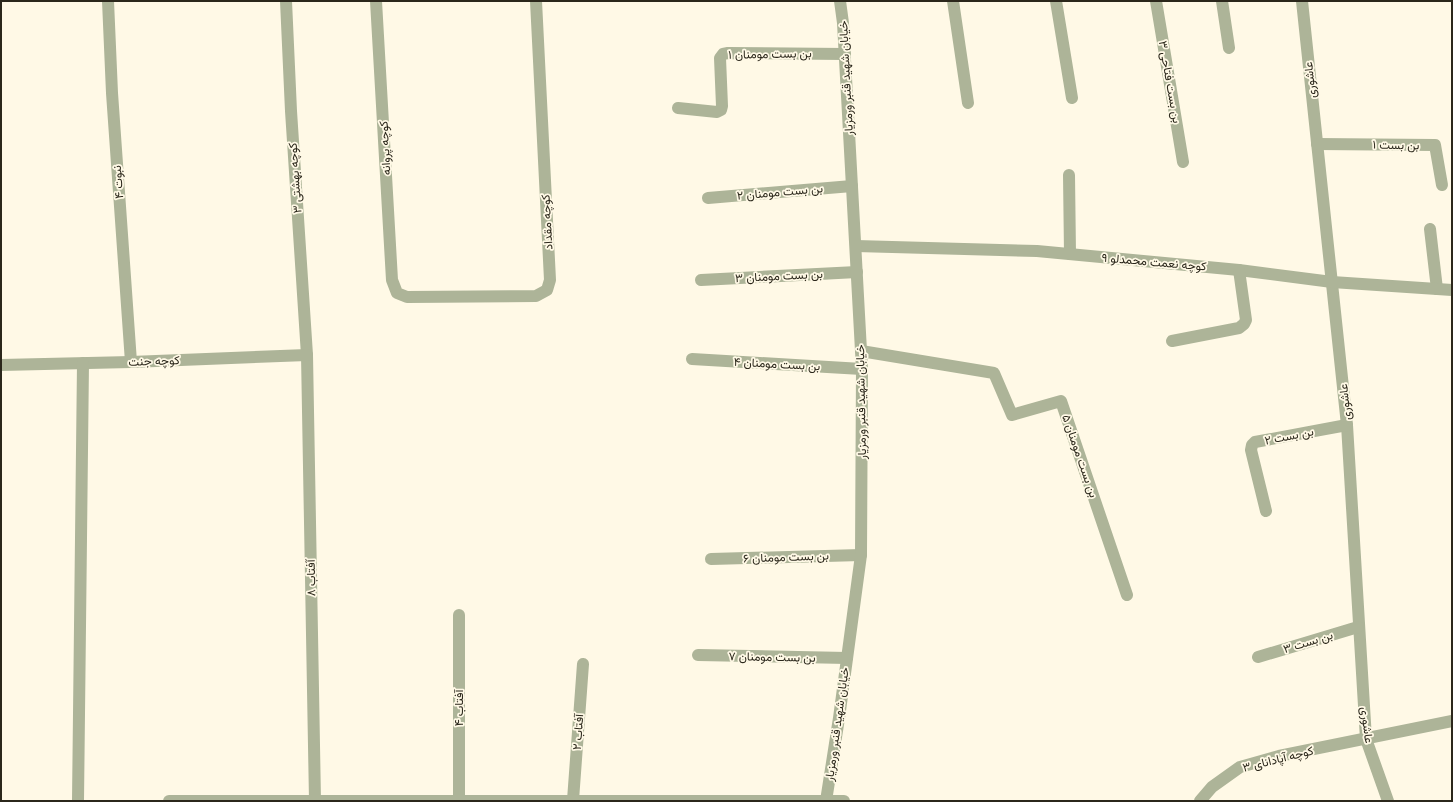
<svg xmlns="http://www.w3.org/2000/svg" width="1453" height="802" viewBox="0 0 1453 802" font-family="'Fira Sans',Vazirmatn,sans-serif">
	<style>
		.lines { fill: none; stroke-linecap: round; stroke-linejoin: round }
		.minor { stroke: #adb498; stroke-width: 12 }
		.labels { text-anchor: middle; stroke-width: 3.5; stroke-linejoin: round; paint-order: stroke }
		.street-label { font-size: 12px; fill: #2b271b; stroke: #fff9e6 }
	</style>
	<rect width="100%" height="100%" fill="#fff9e6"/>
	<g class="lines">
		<g class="minor">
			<polyline points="108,1 112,93 131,362"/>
			<polyline points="286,1 291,111 307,355 315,801"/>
			<polyline points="376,1 392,280 397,293 407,297 536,296 547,290 550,280 536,1"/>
			<polyline points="953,1 968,103"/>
			<polyline points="1056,1 1072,98"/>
			<polyline points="1156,1 1183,162"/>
			<polyline points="1222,1 1229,48"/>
			<polyline points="1302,1 1347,425 1366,739 1388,801"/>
			<polyline points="678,108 717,112 721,110 722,106 720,58 723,54 728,53 845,54"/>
			<polyline points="1317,144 1435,145 1442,185"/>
			<polyline points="1069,175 1070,254"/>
			<polyline points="708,198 852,186"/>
			<polyline points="1430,229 1437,289"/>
			<polyline points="856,246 1037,251 1239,270 1332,282 1452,290"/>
			<polyline points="701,280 857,272"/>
			<polyline points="1172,341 1239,328 1244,324 1246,320 1239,270"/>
			<polyline points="861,351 994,373 1012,415 1061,401 1127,595"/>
			<polyline points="692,359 862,369"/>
			<polyline points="1,365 131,362 307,355"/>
			<polyline points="1266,511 1251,450 1252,445 1255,442 1347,425"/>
			<polyline points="711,559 861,555"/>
			<polyline points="698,655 847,658"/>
			<polyline points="1258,657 1358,627"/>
			<polyline points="573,800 583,664"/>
			<polyline points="78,801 83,363"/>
			<polyline points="169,801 844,801"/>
			<polyline points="459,801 459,615"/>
			<polyline points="826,801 839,718 861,555 862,369 843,23 840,1"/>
			<polyline points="1200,801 1212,787 1240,767 1279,756 1452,721"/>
		</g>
	</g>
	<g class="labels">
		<g class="street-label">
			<text transform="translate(770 54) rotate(-1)" y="4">بن بست مومنان ۱</text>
			<text transform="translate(846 78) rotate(-93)" y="4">خیابان شهید قنبر ورمزیار</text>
			<text transform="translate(1310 80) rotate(-96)" y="4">عاشوری</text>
			<text transform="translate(1170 82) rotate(80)" y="4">بن بست فتاحی ۳</text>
			<text transform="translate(1396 145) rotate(1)" y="4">۱ بن بست</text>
			<text transform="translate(385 148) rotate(-93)" y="4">کوچه پروانه</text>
			<text transform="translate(295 178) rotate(-94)" y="4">کوچه بهشتی ۳</text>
			<text transform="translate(118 182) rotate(-94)" y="4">نبوت ۴</text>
			<text transform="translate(780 192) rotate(-5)" y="4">۲ بن بست مومنان</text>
			<text transform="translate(547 222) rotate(-93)" y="4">کوچه مقداد</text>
			<text transform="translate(1154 262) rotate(5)" y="4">کوچه نعمت محمدلو ۹</text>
			<text transform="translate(779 276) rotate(-3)" y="4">۳ بن بست مومنان</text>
			<text transform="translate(154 361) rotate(-2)" y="4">کوچه جنت</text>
			<text transform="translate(777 364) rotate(3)" y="4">۴ بن بست مومنان</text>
			<text transform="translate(861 402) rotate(-91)" y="4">خیابان شهید قنبر ورمزیار</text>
			<text transform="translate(1345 402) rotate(-96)" y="4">عاشوری</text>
			<text transform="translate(1289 436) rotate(-11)" y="4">۲ بن بست</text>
			<text transform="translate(1080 456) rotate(71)" y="4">۵ بن بست مومنان</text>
			<text transform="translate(786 557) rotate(-2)" y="4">۶ بن بست مومنان</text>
			<text transform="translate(311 578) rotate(-91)" y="4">آفتاب ۸</text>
			<text transform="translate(1308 642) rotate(-17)" y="4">۳ بن بست</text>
			<text transform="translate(772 657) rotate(1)" y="4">۷ بن بست مومنان</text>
			<text transform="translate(459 708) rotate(-90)" y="4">آفتاب ۴</text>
			<text transform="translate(837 724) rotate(-82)" y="4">خیابان شهید قنبر ورمزیار</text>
			<text transform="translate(1367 725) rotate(83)" y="4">عاشوری</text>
			<text transform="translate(578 732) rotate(-86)" y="4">آفتاب ۲</text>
			<text transform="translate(1278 759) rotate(-14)" y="4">کوچه آپادانای ۳</text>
		</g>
	</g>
	<rect width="1453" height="802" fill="none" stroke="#2b271b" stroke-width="4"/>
</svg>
